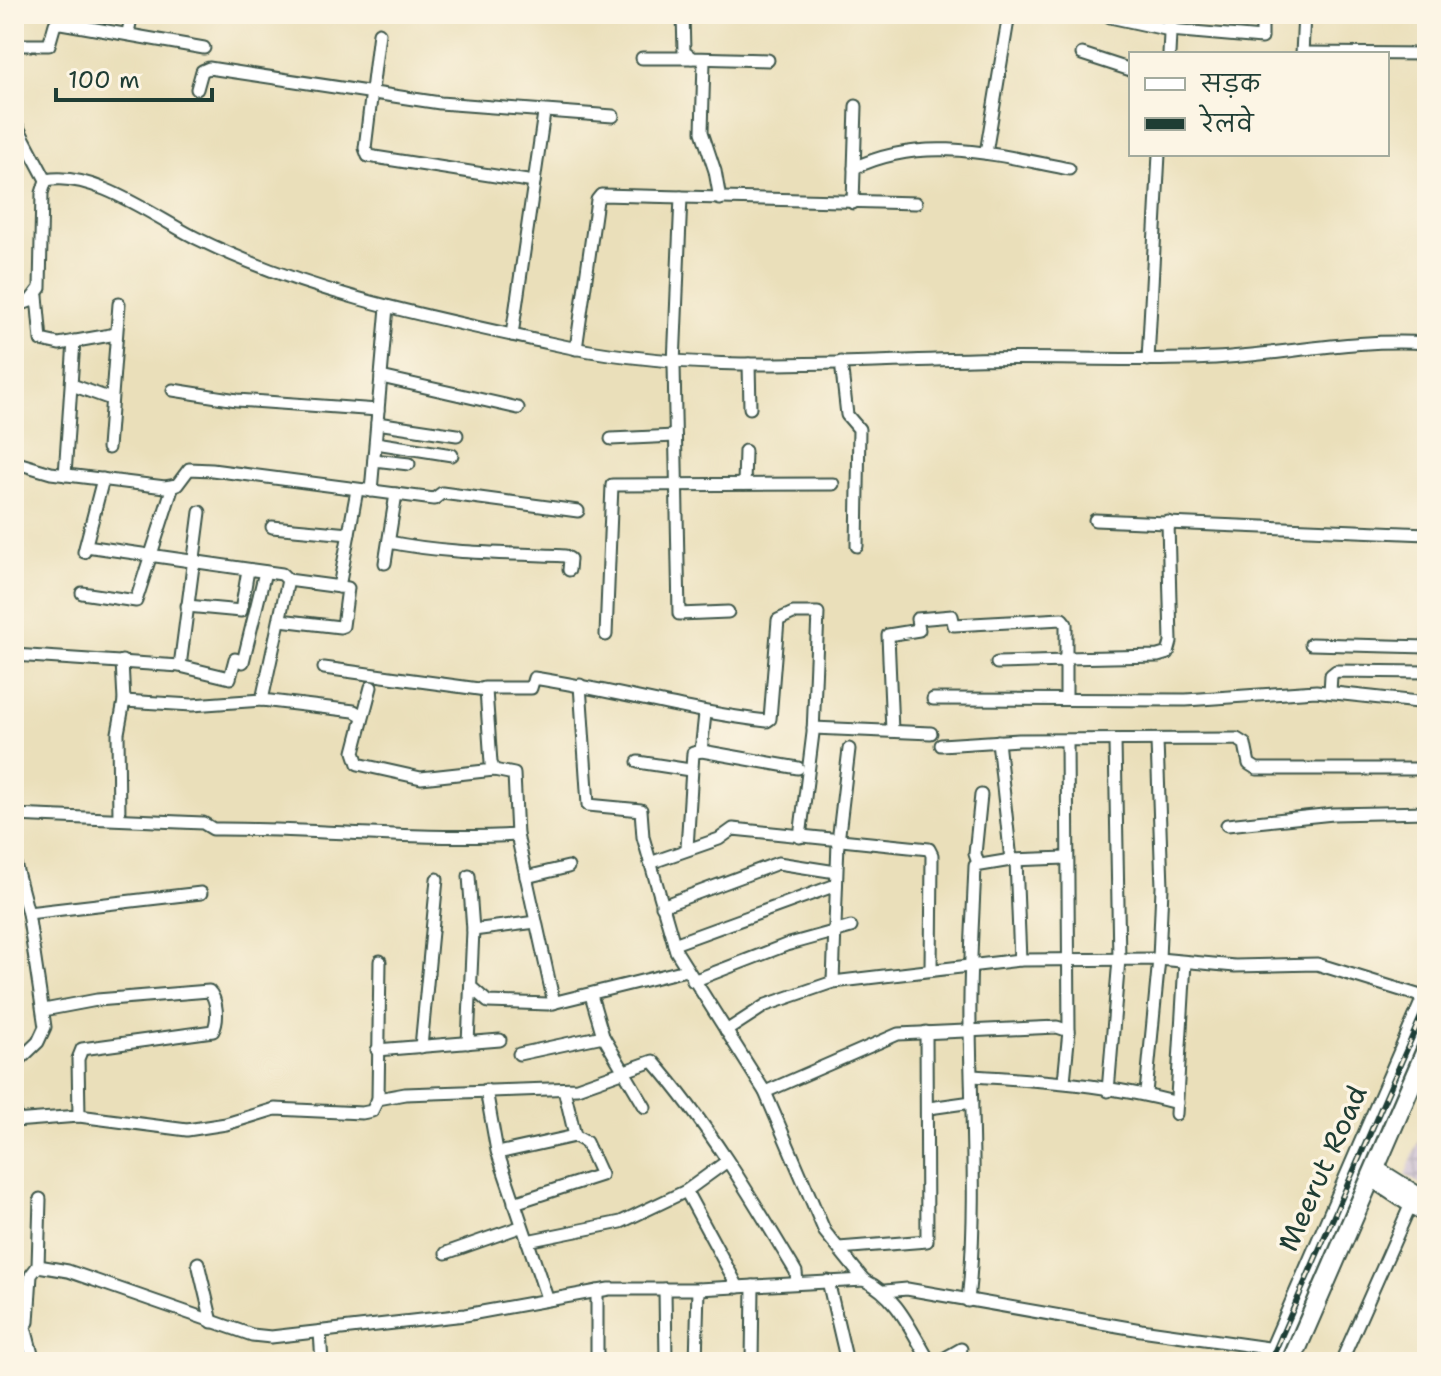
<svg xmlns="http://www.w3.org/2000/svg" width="1441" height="1376" viewBox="0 0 1441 1376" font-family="'Shantell Sans','Playpen Sans Deva',sans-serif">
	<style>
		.industrial { fill: url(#industrial-grid) }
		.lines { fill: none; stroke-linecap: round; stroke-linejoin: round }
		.minor-casing { stroke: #3d5548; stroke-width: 15 }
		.tertiary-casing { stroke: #3d5548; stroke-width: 18 }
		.primary-casing { stroke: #3d5548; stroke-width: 22 }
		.minor { stroke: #fff; stroke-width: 11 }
		.tertiary { stroke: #fff; stroke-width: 14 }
		.primary { stroke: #fff; stroke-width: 18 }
		.rail-casing { stroke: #1f3d34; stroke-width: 6 }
		.rail { stroke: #fcf5e5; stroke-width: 3; stroke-dasharray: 9; stroke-linecap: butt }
		.labels { text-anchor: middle; stroke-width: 7; stroke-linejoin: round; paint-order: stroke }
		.street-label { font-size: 28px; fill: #1f3d34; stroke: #fcf5e5 }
	</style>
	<defs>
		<pattern id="industrial-grid" width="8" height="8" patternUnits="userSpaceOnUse" patternTransform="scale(2)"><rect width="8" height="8" fill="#cbbfd5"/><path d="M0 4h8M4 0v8" fill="none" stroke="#a49cae"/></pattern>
	</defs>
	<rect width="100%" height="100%" fill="#fcf5e5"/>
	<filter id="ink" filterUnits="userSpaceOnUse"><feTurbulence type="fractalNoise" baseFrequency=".0125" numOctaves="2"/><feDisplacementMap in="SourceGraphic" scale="16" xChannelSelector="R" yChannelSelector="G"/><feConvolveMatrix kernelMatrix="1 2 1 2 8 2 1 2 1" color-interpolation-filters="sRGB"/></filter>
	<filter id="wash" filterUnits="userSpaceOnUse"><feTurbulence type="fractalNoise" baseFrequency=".006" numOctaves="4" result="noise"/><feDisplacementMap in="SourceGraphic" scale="32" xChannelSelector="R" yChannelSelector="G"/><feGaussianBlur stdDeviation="1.8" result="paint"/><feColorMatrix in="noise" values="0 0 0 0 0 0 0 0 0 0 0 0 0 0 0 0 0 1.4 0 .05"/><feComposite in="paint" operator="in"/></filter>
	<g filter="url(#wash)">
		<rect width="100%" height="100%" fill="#eadfba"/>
		<polygon class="industrial" points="1427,1121 1427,1188 1405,1175"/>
	</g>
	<g filter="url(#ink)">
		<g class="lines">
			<g class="minor-casing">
				<g id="minor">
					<polyline points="683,14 684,52 692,58 768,60"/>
					<polyline points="1110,17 1170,30 1262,38 1262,14"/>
					<polyline points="128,32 132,14"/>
					<polyline points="379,33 365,148 368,156 534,182"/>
					<polyline points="14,45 49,45 55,24 61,23 204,48"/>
					<polyline points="1302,53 1427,54"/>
					<polyline points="1082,54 1131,70"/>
					<polyline points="1169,54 1171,14"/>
					<polyline points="1302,54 1304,14"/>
					<polyline points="642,58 691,58"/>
					<polyline points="704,61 702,132 715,171 720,199"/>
					<polyline points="197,89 202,71 209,68 440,103 613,116"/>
					<polyline points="14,120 46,180"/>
					<polyline points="986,153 1009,14"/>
					<path d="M 854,168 C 924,134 997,155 1069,169"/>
					<path d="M 46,180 C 93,170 156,218 196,238 C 307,293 428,317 549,343 C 690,375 830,362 973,359 C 1054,357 1135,362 1215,358 C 1286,354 1356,338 1427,343"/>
					<polyline points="681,197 674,364 679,614 728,612"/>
					<polyline points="853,203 856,106"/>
					<polyline points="37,296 41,340 59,344 116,334"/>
					<polyline points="14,307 30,301 40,288 42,193 46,180"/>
					<polyline points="512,335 544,113"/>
					<polyline points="576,349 597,200 601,195 916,203"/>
					<polyline points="1148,360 1159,154"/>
					<polyline points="841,362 847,415 859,429 857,546"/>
					<polyline points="749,364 750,408"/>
					<polyline points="381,377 518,408"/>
					<polyline points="72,385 111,399"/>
					<polyline points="173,390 237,400 378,410"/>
					<polyline points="377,423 457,435"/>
					<polyline points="611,439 675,436"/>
					<polyline points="376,443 452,455"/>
					<polyline points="108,448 119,304"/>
					<polyline points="374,460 409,464"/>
					<polyline points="14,462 51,473 165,487 177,485 189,469 212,470 434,499 442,493 578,511"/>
					<polyline points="65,475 74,341"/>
					<polyline points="744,484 745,451"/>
					<polyline points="371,491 387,307"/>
					<polyline points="1095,520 1427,534"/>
					<polyline points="272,527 349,534"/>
					<path d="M 389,542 C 448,554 506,553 565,556 L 570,559 L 569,570"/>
					<polyline points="86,546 282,574 288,580 348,588 343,626 340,627 280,620"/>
					<polyline points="84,552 103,479"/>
					<polyline points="385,563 396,494"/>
					<polyline points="339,587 357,490"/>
					<polyline points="82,593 136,601 173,486"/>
					<polyline points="187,606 241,611 248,570"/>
					<polyline points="606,635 612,485 833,484"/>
					<polyline points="1311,644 1427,647"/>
					<polyline points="14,655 180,666 230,678 235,659 243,662 265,572"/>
					<polyline points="1065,658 1158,656 1168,653 1171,642 1168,522"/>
					<polyline points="997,663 1066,661"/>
					<polyline points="180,666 200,512"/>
					<polyline points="324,668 486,690 491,763 494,770 514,774 517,835 554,1003"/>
					<polyline points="580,685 588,805 641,810 643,837 676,951 765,1092 825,1232 864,1280"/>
					<polyline points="371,687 354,752 358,764 421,778 494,770"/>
					<path d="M 484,688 L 531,688 L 534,678 C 613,690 688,712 767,721 L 770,719 L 778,620 L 793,613 L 818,613 L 813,733 L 800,837"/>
					<polyline points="1330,692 1331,675 1336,671 1427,672"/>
					<polyline points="933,699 1186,700 1316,691 1427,703"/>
					<polyline points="262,700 288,580"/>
					<polyline points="124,701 192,705 262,700 354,711 361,715"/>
					<polyline points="813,728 931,733"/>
					<polyline points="892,731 888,635 919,630 917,619 952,616 954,625 1062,619 1066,624 1066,699"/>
					<polyline points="998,741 1011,860"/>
					<polyline points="941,745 1019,740 1237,739 1245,744 1249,764 1257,769 1427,769"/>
					<polyline points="701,751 705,714"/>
					<polyline points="638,762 690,770"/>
					<path d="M 14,815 L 203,823 L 213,829 C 315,828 416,841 517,835"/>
					<polyline points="119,818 118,733 124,701 122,661"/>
					<polyline points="1227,825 1333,814 1427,812"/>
					<polyline points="687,848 693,753 702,751 798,768"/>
					<polyline points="14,860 28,913 45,1027 38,1042 14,1065"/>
					<polyline points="1016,860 1020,960"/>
					<polyline points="650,863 719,839 733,829 929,849 932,855 931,970"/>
					<polyline points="978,863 975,854 981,795"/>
					<polyline points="526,877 568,867"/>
					<polyline points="662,906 778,863 836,872"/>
					<polyline points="28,913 201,893"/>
					<polyline points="473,930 536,922"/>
					<polyline points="674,944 836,885"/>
					<polyline points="693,981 786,945 851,927"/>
					<polyline points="833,982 838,842 849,749"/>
					<polyline points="471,987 488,1002 548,1004 686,970"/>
					<polyline points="591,995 603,1036 645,1107"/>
					<path d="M 44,1010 L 97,1000 L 209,991 C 217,999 219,1020 213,1031 L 82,1049 L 78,1059 L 79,1116"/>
					<polyline points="726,1031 766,1005 833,982 1020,960 1159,959 1235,966 1317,964 1427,998"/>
					<polyline points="468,1043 473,930 469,876"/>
					<polyline points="421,1047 437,879"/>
					<polyline points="377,1050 500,1040"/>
					<polyline points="519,1054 603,1036"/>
					<path d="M 973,1076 C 1041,1080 1112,1085 1177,1103"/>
					<polyline points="1064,1081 1069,1031 1067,741"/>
					<polyline points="486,1090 497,1151 547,1298"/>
					<polyline points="1108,1091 1119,959 1115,741"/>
					<polyline points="765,1092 898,1034 1057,1027 1069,1031"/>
					<polyline points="1146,1093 1159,959 1162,887 1157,741"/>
					<polyline points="378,1099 380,961"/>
					<polyline points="14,1106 17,1120"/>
					<polyline points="929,1108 972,1102"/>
					<polyline points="1176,1114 1185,962"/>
					<path d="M 14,1121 L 79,1116 L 187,1130 L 226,1124 L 275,1109 L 362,1113 L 372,1111 L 378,1099 L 405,1094 L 577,1088 L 653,1061 C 709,1125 753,1200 796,1272 L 797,1283"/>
					<polyline points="498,1153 575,1136"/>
					<polyline points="686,1191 738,1287"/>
					<polyline points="514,1203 601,1175 586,1142 575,1136 564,1089"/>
					<polyline points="527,1241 621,1222 686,1191 726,1162"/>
					<polyline points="839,1248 927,1241 926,1032"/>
					<polyline points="446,1253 520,1227"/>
					<polyline points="198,1263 212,1322"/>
					<polyline points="38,1266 40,1199"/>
					<polyline points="828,1281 847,1362"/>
					<polyline points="665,1289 666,1362"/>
					<polyline points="597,1291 597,1362"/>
					<polyline points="885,1291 907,1289 1141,1330 1275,1349"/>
					<path d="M 968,1301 C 978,1210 971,1117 970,1025 C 969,972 973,919 975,866 L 1011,860 L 1066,858"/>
					<polyline points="25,1327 34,1362"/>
					<path d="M 14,1331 L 28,1322 L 31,1275 L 38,1266 L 68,1271 L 252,1335 L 271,1337 L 465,1315 L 609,1289 L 698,1289 L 864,1280 C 898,1296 911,1331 930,1362"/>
					<polyline points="320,1332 322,1362"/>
					<polyline points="696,1362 698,1289"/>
					<polyline points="752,1362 753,1286"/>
					<polyline points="938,1362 961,1349"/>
					<polyline points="1341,1362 1410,1206"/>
				</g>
			</g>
			<g class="tertiary-casing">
				<g id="tertiary">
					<polyline points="1376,1168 1427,1200"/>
					<polyline points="1371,1179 1427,1216"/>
				</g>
			</g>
			<g class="primary-casing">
				<g id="primary">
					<polyline points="1269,1362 1427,997"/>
					<polyline points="1291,1362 1427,1048"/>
				</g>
			</g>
			<use href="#minor" class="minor"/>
			<use href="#tertiary" class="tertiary"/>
			<use href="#primary" class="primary"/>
			<g class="rail-casing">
				<polyline id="rail" points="1270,1362 1427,1003"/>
			</g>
			<use href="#rail" class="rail"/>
		</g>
	</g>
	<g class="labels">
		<g class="street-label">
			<text transform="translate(1322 1168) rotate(-66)" y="10">Meerut Road</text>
		</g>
	</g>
	<rect width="1441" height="1376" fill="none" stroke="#fcf5e5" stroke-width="48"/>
	<rect x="1129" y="52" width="260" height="104" fill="#fcf5e5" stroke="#a4ab9e" stroke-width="2"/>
	<rect x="1145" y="78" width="40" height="12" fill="#ffffff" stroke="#a4ab9e" stroke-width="2"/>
	<text x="1201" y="92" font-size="24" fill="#1f3d34">सड़क</text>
	<rect x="1145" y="118" width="40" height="12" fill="#1f3d34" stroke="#a4ab9e" stroke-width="2"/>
	<text x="1201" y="132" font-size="24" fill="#1f3d34">रेलवे</text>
	<path d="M56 88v12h156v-12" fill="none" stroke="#1f3d34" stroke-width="4"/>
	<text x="68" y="88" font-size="24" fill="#1f3d34" stroke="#fcf5e5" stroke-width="6" paint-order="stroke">100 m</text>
</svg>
